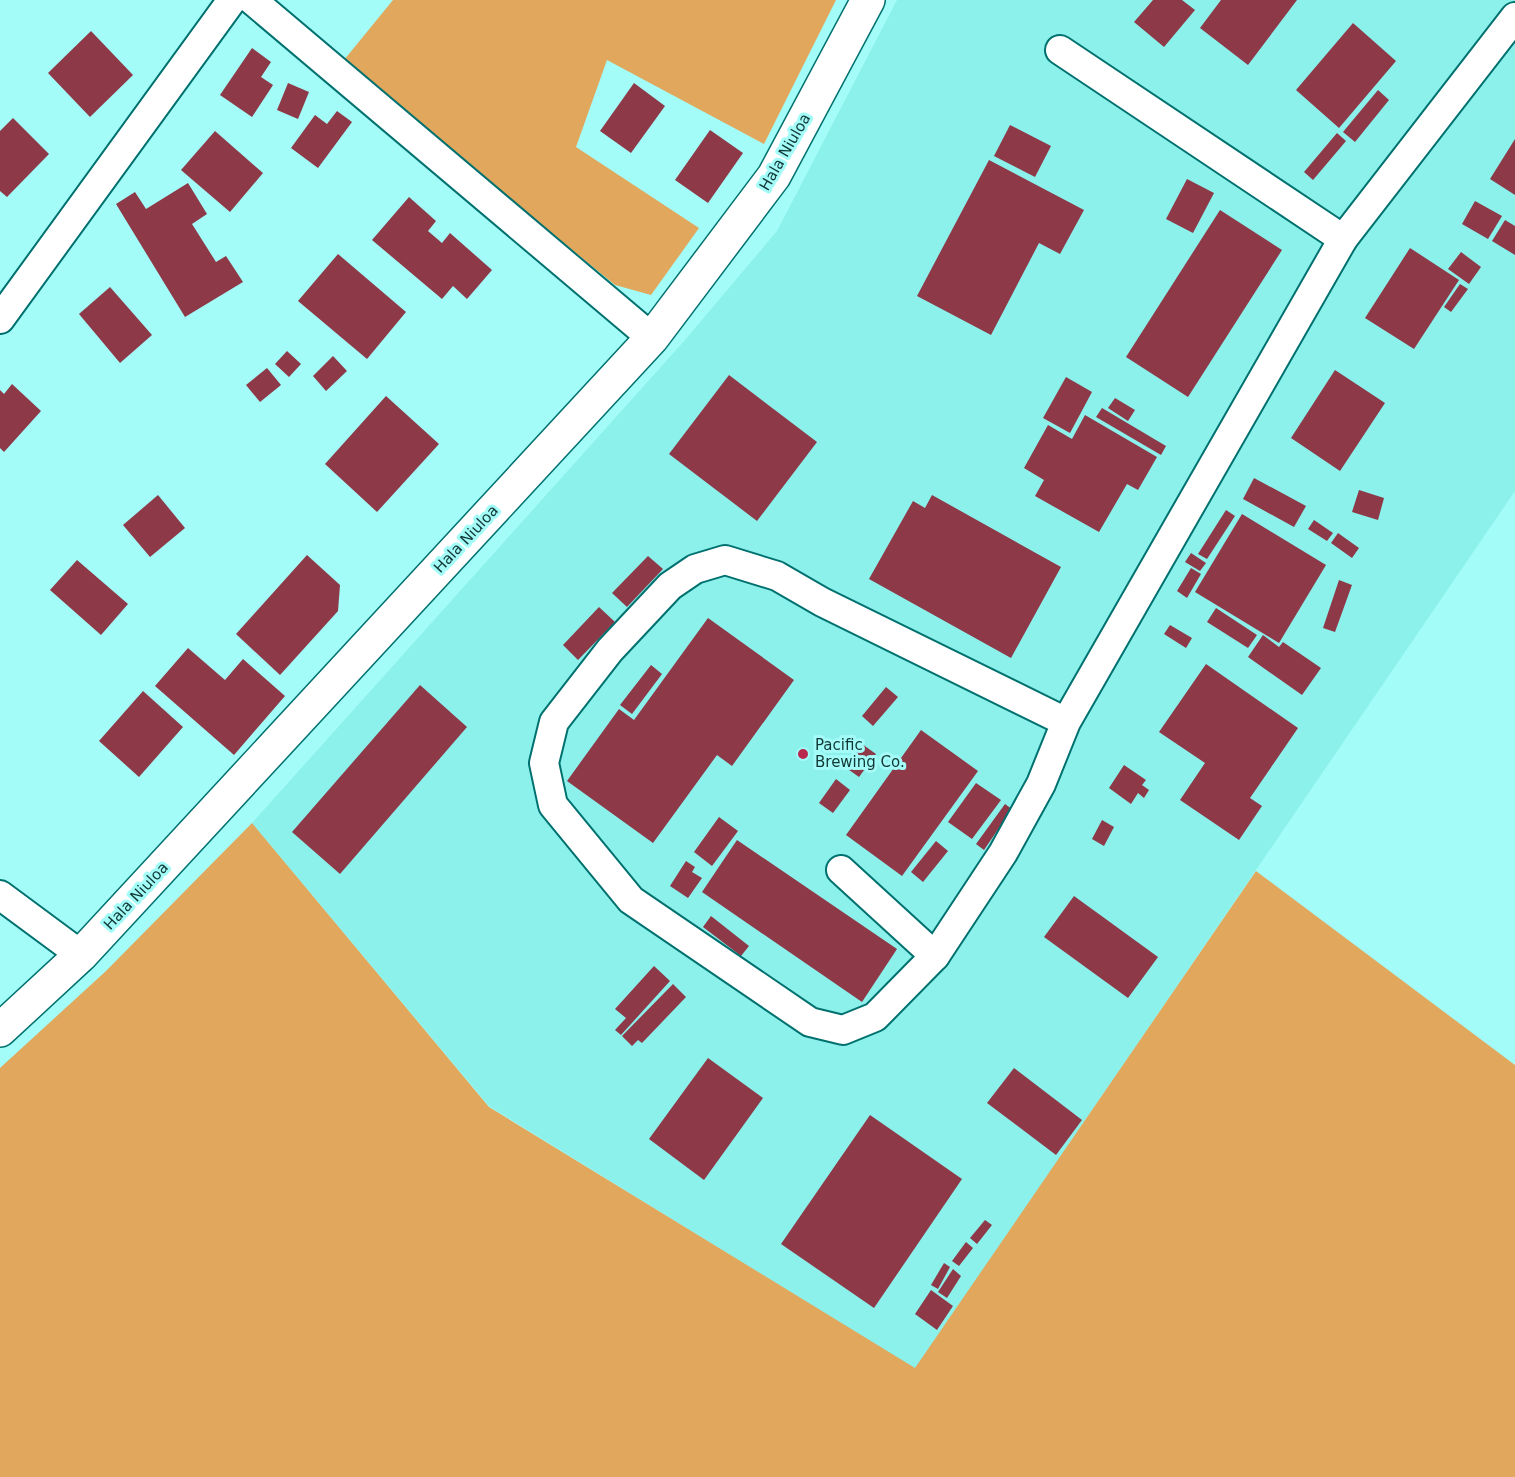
<svg xmlns="http://www.w3.org/2000/svg" width="1515" height="1477" viewBox="0 0 1515 1477" font-family="'DejaVu Sans',sans-serif">
	<style>
		.built { fill: #8cf0eb }
		.forest { fill: #e1a75c }
		.building { fill: #8d3948 }
		.lines { fill: none; stroke-linecap: round; stroke-linejoin: round }
		.street-casing { stroke: #01716f; stroke-width: 32 }
		.secondary-casing { stroke: #01716f; stroke-width: 36 }
		.street { stroke: #fff; stroke-width: 28 }
		.secondary { stroke: #fff; stroke-width: 33 }
		.poi-dot { fill: #b8284d; stroke: #a4fcf8; stroke-width: 2 }
		.labels { text-anchor: middle; stroke-width: 6; stroke-linejoin: round; paint-order: stroke }
		.street-label { font-size: 15px; fill: #113735; stroke: #a4fcf8 }
		.poi-label { font-size: 15px; fill: #113735; stroke: #a4fcf8; text-anchor: start }
	</style>
	<rect width="100%" height="100%" fill="#a4fcf8"/>
	<polygon class="built" points="897,0 1515,0 1515,491 915,1369 489,1106 252,823 685,340 777,231"/>
	<g class="forest">
		<polygon points="393,0 836,0 764,144 607,60 576,147 699,228 651,295 615,285 434,137 344,60"/>
		<polygon points="252,823 489,1107 915,1368 1256,871 1515,1065 1515,1477 0,1477 0,1068 106,971"/>
	</g>
	<g class="building">
		<polygon points="1153,0 1182,0 1195,10 1164,47 1134,22"/>
		<polygon points="1221,0 1297,0 1248,65 1200,28"/>
		<polygon points="1353,23 1396,61 1339,128 1296,90"/>
		<polygon points="91,31 133,75 90,117 48,73"/>
		<polygon points="252,48 271,62 261,77 273,85 252,117 220,95"/>
		<polygon points="288,83 309,92 298,119 277,110"/>
		<polygon points="634,83 665,106 631,153 600,131"/>
		<polygon points="1378,90 1389,100 1355,142 1343,132"/>
		<polygon points="337,111 352,122 318,168 291,148 315,115 327,124"/>
		<polygon points="13,118 49,154 7,197 0,191 0,131"/>
		<polygon points="1010,125 1051,146 1035,177 994,156"/>
		<polygon points="710,130 743,153 708,203 675,180"/>
		<polygon points="215,131 263,173 230,212 181,170"/>
		<polygon points="1337,133 1346,141 1313,180 1304,172"/>
		<polygon points="1515,139 1515,195 1490,179"/>
		<polygon points="989,160 1084,210 1060,254 1039,243 991,335 917,296"/>
		<polygon points="1187,179 1214,193 1193,233 1166,219"/>
		<polygon points="188,183 207,214 192,224 216,262 226,256 243,282 185,317 116,204 135,192 146,209"/>
		<polygon points="409,197 436,221 428,231 442,243 450,233 492,270 467,299 453,286 442,299 372,240"/>
		<polygon points="1475,201 1502,216 1488,239 1462,224"/>
		<polygon points="1220,210 1282,250 1188,397 1126,357"/>
		<polygon points="1505,220 1515,226 1515,255 1492,241"/>
		<polygon points="1410,248 1459,280 1414,349 1365,318"/>
		<polygon points="1461,252 1481,267 1469,284 1448,269"/>
		<polygon points="338,254 406,312 367,359 298,301"/>
		<polygon points="1460,284 1468,289 1451,312 1444,307"/>
		<polygon points="110,287 152,335 120,363 79,314"/>
		<polygon points="287,351 301,364 289,377 275,364"/>
		<polygon points="333,356 347,371 326,391 313,376"/>
		<polygon points="267,368 281,385 260,402 246,385"/>
		<polygon points="1335,370 1385,403 1340,471 1291,438"/>
		<polygon points="729,375 817,442 757,521 669,454"/>
		<polygon points="1066,377 1092,392 1070,433 1043,418"/>
		<polygon points="12,384 41,411 4,452 0,448 0,390 4,394"/>
		<polygon points="386,396 439,444 377,512 325,464"/>
		<polygon points="1115,398 1135,410 1128,421 1108,408"/>
		<polygon points="1102,408 1166,446 1161,455 1096,417"/>
		<polygon points="1085,415 1157,457 1138,490 1127,484 1099,532 1035,496 1044,480 1024,468 1048,425 1072,439"/>
		<polygon points="1254,478 1306,506 1294,527 1243,499"/>
		<polygon points="1359,490 1384,498 1378,520 1352,512"/>
		<polygon points="158,495 185,528 150,557 123,525"/>
		<polygon points="932,495 1061,567 1011,658 869,579 913,501 925,508"/>
		<polygon points="1226,510 1235,516 1207,559 1198,554"/>
		<polygon points="1242,514 1326,565 1279,643 1195,592"/>
		<polygon points="1314,520 1333,533 1327,541 1308,529"/>
		<polygon points="1338,533 1359,548 1352,558 1331,543"/>
		<polygon points="1191,553 1206,563 1200,571 1185,562"/>
		<polygon points="307,555 340,585 338,611 280,675 236,634"/>
		<polygon points="648,556 663,569 627,607 612,593"/>
		<polygon points="77,560 128,604 101,635 50,590"/>
		<polygon points="1191,568 1201,574 1187,598 1177,591"/>
		<polygon points="1339,580 1352,585 1335,632 1323,628"/>
		<polygon points="599,607 615,622 578,660 563,645"/>
		<polygon points="1216,608 1257,635 1248,648 1207,622"/>
		<polygon points="708,618 794,680 732,766 717,755 653,843 567,781 619,709 634,720"/>
		<polygon points="1170,625 1192,638 1186,648 1164,634"/>
		<polygon points="1263,635 1279,647 1283,642 1321,668 1302,695 1248,657"/>
		<polygon points="188,648 225,680 243,659 285,696 234,755 155,686"/>
		<polygon points="1206,664 1298,728 1250,798 1262,806 1239,840 1180,800 1205,763 1159,732"/>
		<polygon points="651,665 662,674 632,714 620,705"/>
		<polygon points="420,685 467,727 340,874 292,832"/>
		<polygon points="886,687 898,697 873,726 862,716"/>
		<polygon points="143,691 183,727 139,777 99,741"/>
		<polygon points="921,730 978,771 902,876 846,835"/>
		<polygon points="862,744 876,754 859,777 845,767"/>
		<polygon points="1124,765 1146,780 1142,785 1149,790 1144,798 1138,793 1131,804 1109,788"/>
		<polygon points="836,779 850,790 833,813 819,803"/>
		<polygon points="976,783 1001,800 972,839 948,822"/>
		<polygon points="1005,804 1020,815 1007,834 999,828 984,850 976,844"/>
		<polygon points="719,817 738,831 712,866 694,852"/>
		<polygon points="1102,820 1114,827 1104,846 1092,839"/>
		<polygon points="737,840 897,949 862,1002 702,892"/>
		<polygon points="936,841 948,851 923,882 911,872"/>
		<polygon points="686,861 695,867 692,872 702,878 688,898 670,886"/>
		<polygon points="1074,896 1158,957 1128,998 1044,937"/>
		<polygon points="711,916 749,946 741,956 703,927"/>
		<polygon points="654,966 670,981 621,1035 615,1030 626,1018 615,1009"/>
		<polygon points="673,984 686,997 642,1043 638,1040 632,1046 622,1036"/>
		<polygon points="708,1058 763,1098 704,1180 649,1139"/>
		<polygon points="1014,1068 1082,1120 1056,1155 987,1103"/>
		<polygon points="870,1115 962,1179 874,1308 781,1244"/>
		<polygon points="985,1220 992,1225 977,1244 970,1238"/>
		<polygon points="966,1242 973,1248 959,1266 952,1261"/>
		<polygon points="944,1263 950,1267 938,1289 931,1285"/>
		<polygon points="953,1269 961,1276 947,1298 938,1292"/>
		<polygon points="931,1290 953,1306 937,1330 915,1314"/>
	</g>
	<g class="lines">
		<g class="street-casing">
			<g id="street">
				<polyline points="252,0 652,338"/>
				<polyline points="1060,50 1343,239"/>
				<polyline points="0,319 232,0"/>
				<polyline points="1066,722 822,602 777,576 725,560 695,569 670,586 610,650 554,722 544,763 553,805 631,900 810,1022 843,1030 875,1017 935,956 1003,853 1041,784 1066,722 1343,239 1515,17"/>
				<polyline points="841,870 935,956"/>
				<polyline points="0,895 81,955"/>
			</g>
		</g>
		<g class="secondary-casing">
			<polyline id="secondary" points="0,1030 81,955 652,338 774,176 868,0"/>
		</g>
		<use href="#street" class="street"/>
		<use href="#secondary" class="secondary"/>
	</g>
	<circle class="poi-dot" cx="803" cy="754" r="6"/>
	<g class="labels">
		<g class="street-label">
			<text transform="translate(785 152) rotate(-60)" y="5">Hala Niuloa</text>
			<text transform="translate(466 539) rotate(-47)" y="5">Hala Niuloa</text>
			<text transform="translate(136 896) rotate(-47)" y="5">Hala Niuloa</text>
		</g>
		<g class="poi-label">
			<text x="815" y="750">Pacific<tspan x="815" dy="17">Brewing Co.</tspan></text>
		</g>
	</g>
</svg>
